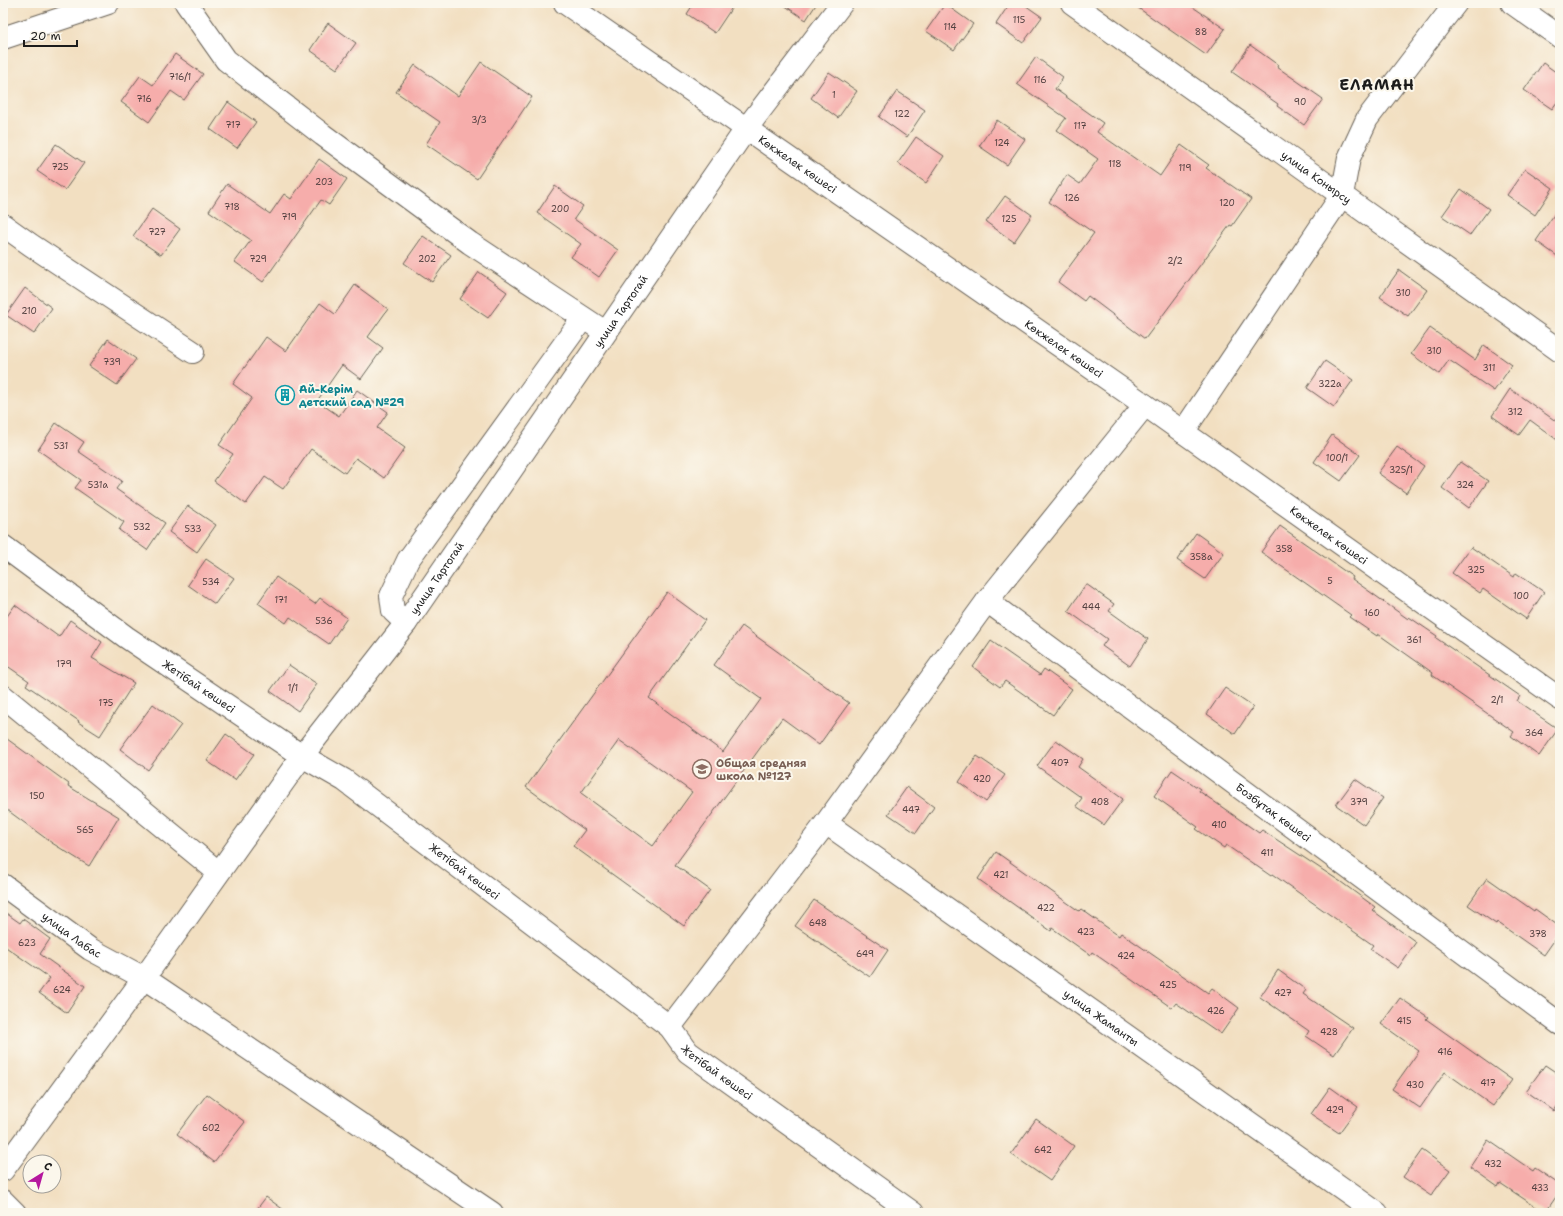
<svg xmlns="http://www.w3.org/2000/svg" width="1563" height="1216" viewBox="0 0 1563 1216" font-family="'Shantell Sans',sans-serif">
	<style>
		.building { fill: #f6adab; fill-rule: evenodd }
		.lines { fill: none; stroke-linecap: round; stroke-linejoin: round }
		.minor-casing { stroke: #676056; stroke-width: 24 }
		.minor { stroke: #fff; stroke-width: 22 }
		.labels { text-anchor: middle; stroke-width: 4; stroke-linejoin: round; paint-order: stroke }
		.number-label { font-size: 9px; fill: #524040 }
		.street-label { font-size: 11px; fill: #1c1c1c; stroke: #fbf7ec }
		.culture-label { font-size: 11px; font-weight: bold; fill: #0d838f; stroke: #fbf7ec; text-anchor: start }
		.education-label { font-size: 11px; font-weight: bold; fill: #785e54; stroke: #fbf7ec; text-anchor: start }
		.district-label { font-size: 15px; font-weight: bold; letter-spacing: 1px; fill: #1c1c1c; stroke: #fbf7ec }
	</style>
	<rect width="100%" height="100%" fill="#fbf7ec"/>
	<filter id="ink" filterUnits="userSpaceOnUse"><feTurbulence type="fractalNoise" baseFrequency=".025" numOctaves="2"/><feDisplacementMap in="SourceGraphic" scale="8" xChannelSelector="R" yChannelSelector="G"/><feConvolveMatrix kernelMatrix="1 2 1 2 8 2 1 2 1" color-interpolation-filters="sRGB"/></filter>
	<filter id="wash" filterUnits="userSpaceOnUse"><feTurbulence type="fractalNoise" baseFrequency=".012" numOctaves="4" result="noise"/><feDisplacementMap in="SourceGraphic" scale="16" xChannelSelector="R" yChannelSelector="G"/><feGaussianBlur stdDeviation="0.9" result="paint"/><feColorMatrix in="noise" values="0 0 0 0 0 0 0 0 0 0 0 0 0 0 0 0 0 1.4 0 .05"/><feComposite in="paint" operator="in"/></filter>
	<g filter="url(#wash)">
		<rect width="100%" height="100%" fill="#f2dfc1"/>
		<g id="blocks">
			<g class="building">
				<polygon points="694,3 735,3 715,33 687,14"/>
				<polygon points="781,3 817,3 806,20"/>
				<polygon points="1010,3 1022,3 1042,17 1023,43 996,24"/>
				<polygon points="1131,3 1187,3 1225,29 1206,55"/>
				<polygon points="945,4 973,24 954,50 926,31"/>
				<polygon points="328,23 356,43 337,69 310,50"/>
				<polygon points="1250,45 1278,65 1277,67 1323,99 1304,125 1277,106 1278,104 1232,72"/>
				<polygon points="175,54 203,74 184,100 171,91 149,122 121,102 140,76 153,85"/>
				<polygon points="1036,57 1063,77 1055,89 1103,123 1097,132 1160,176 1181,145 1209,165 1206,168 1251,199 1232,226 1230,225 1145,339 1088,296 1084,301 1058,282 1094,233 1049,202 1067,175 1080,184 1098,159 1057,130 1066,118 1017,84"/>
				<polygon points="481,62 532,97 477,179 426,144 440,122 396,92 415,65 458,96"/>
				<polygon points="1543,63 1560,75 1560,98 1552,109 1524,90"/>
				<polygon points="829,72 857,91 838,118 811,98"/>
				<polygon points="897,91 925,110 907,137 879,117"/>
				<polygon points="228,102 256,122 237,148 210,129"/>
				<polygon points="997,120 1025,139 1007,165 979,146"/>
				<polygon points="916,137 944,156 926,183 898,163"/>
				<polygon points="56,144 84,163 65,190 37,171"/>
				<polygon points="319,159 347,179 329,205 321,200 263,282 235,262 251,240 209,211 227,184 270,214 284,194 291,199"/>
				<polygon points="1525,169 1553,188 1535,215 1507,195"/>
				<polygon points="555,186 583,206 574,219 618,250 599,277 571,257 581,244 537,213"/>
				<polygon points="1461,189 1489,209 1470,235 1442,216"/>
				<polygon points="1005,196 1032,215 1014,242 986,222"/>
				<polygon points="1560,206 1560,258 1536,241"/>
				<polygon points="152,209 180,229 161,255 133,236"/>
				<polygon points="423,236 451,255 432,282 404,263"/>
				<polygon points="1399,270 1427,290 1408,316 1380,297"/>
				<polygon points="479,272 507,292 488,318 460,299"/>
				<polygon points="355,285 388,309 368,337 383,348 361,379 342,365 317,401 339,416 357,390 388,412 377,428 405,448 384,478 356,458 345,473 311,449 283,489 265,477 246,504 214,481 233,454 219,445 252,398 233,384 266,337 286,351 320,303 335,314"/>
				<polygon points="25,288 52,308 34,334 6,315"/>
				<polygon points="1430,328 1475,360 1484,345 1512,365 1494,391 1449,360 1439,374 1411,354"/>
				<polygon points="108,339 136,359 117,385 89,366"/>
				<polygon points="1325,361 1353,380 1334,407 1307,388"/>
				<polygon points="1510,389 1560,424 1560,442 1530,420 1519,435 1492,416"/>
				<polygon points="56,423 84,442 78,451 122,481 116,489 165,523 147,550 119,530 124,522 75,488 81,480 38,450"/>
				<polygon points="1332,435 1360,455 1341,481 1314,462"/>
				<polygon points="1397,447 1424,466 1406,493 1378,473"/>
				<polygon points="1460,462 1488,481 1469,508 1442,488"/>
				<polygon points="188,506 216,525 197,552 169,532"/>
				<polygon points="1280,526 1353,577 1352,579 1408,619 1409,617 1437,636 1436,638 1520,696 1517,701 1558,729 1539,756 1511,736 1514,732 1432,675 1433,673 1378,634 1377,636 1349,617 1351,615 1261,552"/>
				<polygon points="1196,533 1224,553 1205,579 1177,560"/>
				<polygon points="1471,547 1514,577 1516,573 1544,592 1526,619 1483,589 1480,593 1452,573"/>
				<polygon points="206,559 234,578 215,604 188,585"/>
				<polygon points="276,577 315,604 320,598 347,618 329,644 290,617 286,623 258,603"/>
				<polygon points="1086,584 1114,604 1109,611 1148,639 1130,666 1102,646 1107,639 1068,611"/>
				<path d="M 667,592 L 705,620 L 649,698 L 723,752 L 761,699 L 714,665 L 742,626 L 849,703 L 819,745 L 782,718 L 675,865 L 710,890 L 684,926 L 573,846 L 585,830 L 526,787 ZM 619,740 L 692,792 L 653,846 L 581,793 Z"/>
				<polygon points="15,605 59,637 70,620 102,642 92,658 134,683 100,736 78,722 79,721 26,685 29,681 3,663 3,622"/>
				<polygon points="991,641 1040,675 1044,669 1072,689 1053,715 1005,681 1000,687 973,667"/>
				<polygon points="289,665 317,684 298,711 270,691"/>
				<polygon points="1225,688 1253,707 1235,734 1207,714"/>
				<polygon points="153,704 181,725 148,770 120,749"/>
				<polygon points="226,734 254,754 235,780 207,761"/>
				<polygon points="3,736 69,784 68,786 119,817 89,866 52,843 3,807"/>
				<polygon points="1056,740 1083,759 1078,767 1123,799 1104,825 1076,806 1082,798 1037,766"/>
				<polygon points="977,756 1005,775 986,802 959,782"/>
				<polygon points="1172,770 1200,789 1199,791 1259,833 1262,830 1341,882 1375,907 1372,910 1416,942 1398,968 1370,949 1373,945 1272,874 1271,876 1226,845 1224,848 1196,829 1198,827 1154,796"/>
				<polygon points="1355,779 1383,798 1364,825 1336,805"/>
				<polygon points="907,787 934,807 916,833 888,814"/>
				<polygon points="996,852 1079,911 1081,909 1119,936 1121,933 1208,993 1212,988 1239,1008 1221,1034 1176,1003 1172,1008 1092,952 1090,955 1052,928 1051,931 978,879"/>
				<polygon points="1487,878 1534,911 1535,909 1560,927 1560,932 1544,955 1497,922 1496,924 1468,905"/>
				<polygon points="814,900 888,950 870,977 795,926"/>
				<polygon points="3,911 20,923 23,919 50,939 40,954 85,986 67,1013 39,993 50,978 3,945"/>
				<polygon points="1278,970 1306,990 1303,994 1353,1028 1334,1055 1306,1036 1309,1031 1260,997"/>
				<polygon points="1400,998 1428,1017 1426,1019 1512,1080 1493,1106 1445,1072 1420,1108 1392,1089 1419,1051 1381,1024"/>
				<polygon points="1545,1065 1560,1075 1560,1102 1554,1111 1526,1091"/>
				<polygon points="1330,1087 1358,1107 1339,1133 1311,1114"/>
				<polygon points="207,1094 245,1122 214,1162 177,1134"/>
				<polygon points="1036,1119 1074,1146 1050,1181 1011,1154"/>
				<polygon points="1488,1140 1533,1171 1535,1168 1560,1185 1560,1191 1545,1213 1500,1183 1498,1187 1470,1167"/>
				<polygon points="1422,1150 1450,1170 1431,1196 1403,1177"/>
				<polygon points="266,1197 288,1213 254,1213"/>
			</g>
		</g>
	</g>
	<g filter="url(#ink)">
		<use href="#blocks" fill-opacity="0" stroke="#676056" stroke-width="1"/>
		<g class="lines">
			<g class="minor-casing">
				<g id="minor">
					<polyline points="186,3 226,60 323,135 470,243 605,332"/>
					<path id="s1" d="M 565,3 L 1145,405 L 1560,699"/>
					<path id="s2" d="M 1072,3 L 1560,351"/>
					<polyline points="1512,3 1560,37"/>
					<polyline points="3,38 108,3"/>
					<polyline points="3,225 31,245 193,352"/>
					<polyline points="1183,432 1342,195 1349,158 1367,119 1456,3"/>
					<path id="s3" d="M 3,546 L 126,637 L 302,756 L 344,780 L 670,1027 L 688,1052 L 913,1213"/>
					<path id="s4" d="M 987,601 L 1560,1024"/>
					<polyline points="406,623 393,611 391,596 408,560 583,318"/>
					<polyline points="3,696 218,872"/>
					<path id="s5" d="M 826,823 L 1377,1213"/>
					<path id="s6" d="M 3,885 L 90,949 L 144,978 L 492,1213"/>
					<polyline points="670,1027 826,823 987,601 1145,405"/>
					<path id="s7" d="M 3,1170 L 144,978 L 302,756 L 406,623 L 746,129 L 842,3"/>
					<polyline points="3,1201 15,1213"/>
				</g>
			</g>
			<use href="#minor" class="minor"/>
		</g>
	</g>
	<defs>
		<g id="building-ring" transform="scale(1)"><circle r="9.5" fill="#fbf7ec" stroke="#0f9aa8" stroke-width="1.5"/><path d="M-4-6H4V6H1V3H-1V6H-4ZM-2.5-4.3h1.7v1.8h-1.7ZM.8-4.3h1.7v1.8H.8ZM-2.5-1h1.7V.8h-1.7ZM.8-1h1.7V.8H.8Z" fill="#0f9aa8"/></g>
		<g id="school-ring" transform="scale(1)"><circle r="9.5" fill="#fbf7ec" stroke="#8d6e63" stroke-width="1.5"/><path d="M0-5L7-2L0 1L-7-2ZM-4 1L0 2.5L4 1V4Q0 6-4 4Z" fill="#8d6e63"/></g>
	</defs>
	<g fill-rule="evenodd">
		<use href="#building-ring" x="285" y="395"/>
		<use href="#school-ring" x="702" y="769"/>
	</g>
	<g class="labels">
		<g class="number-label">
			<text x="1019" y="23">115</text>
			<text x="950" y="30">114</text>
			<text x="1201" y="35">88</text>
			<text x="180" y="80">716/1</text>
			<text x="1040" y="83">116</text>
			<text x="834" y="98">1</text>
			<text x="144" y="102">716</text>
			<text x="1300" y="105">90</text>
			<text x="902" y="117">122</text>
			<text x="479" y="123">3/3</text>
			<text x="233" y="128">717</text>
			<text x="1080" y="129">117</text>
			<text x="1002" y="146">124</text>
			<text x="1115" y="167">118</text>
			<text x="60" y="170">725</text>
			<text x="1185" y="171">119</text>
			<text x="324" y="185">203</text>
			<text x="1072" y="201">126</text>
			<text x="1227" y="206">120</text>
			<text x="232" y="210">718</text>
			<text x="560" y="212">200</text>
			<text x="289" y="220">719</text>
			<text x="1009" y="222">125</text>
			<text x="157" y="235">727</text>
			<text x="258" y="262">729</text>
			<text x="427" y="262">202</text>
			<text x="1175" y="264">2/2</text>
			<text x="1403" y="296">310</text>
			<text x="29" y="314">210</text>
			<text x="1434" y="354">310</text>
			<text x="112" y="365">739</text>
			<text x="1489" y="371">311</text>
			<text x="1330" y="387">322а</text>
			<text x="1515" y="415">312</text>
			<text x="61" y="449">531</text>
			<text x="1337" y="461">100/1</text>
			<text x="1401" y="473">325/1</text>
			<text x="98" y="488">531а</text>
			<text x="1465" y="488">324</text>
			<text x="142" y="530">532</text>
			<text x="193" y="532">533</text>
			<text x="1284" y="552">358</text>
			<text x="1201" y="560">358а</text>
			<text x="1476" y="573">325</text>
			<text x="1330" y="584">5</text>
			<text x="211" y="585">534</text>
			<text x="1521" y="599">100</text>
			<text x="281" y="603">171</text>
			<text x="1091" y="610">444</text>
			<text x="1372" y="616">160</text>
			<text x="324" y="624">536</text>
			<text x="1414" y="643">361</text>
			<text x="64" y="667">179</text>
			<text x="293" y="691">1/1</text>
			<text x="1497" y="703">2/1</text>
			<text x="106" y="706">175</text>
			<text x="1534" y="736">364</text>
			<text x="1060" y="766">407</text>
			<text x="982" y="782">420</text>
			<text x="37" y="799">150</text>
			<text x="1100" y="805">408</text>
			<text x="1359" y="805">379</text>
			<text x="911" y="813">447</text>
			<text x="1219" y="828">410</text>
			<text x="85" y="833">565</text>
			<text x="1267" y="856">411</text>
			<text x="1001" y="878">421</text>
			<text x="1046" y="911">422</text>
			<text x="818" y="926">648</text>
			<text x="1086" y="935">423</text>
			<text x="1538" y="937">378</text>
			<text x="27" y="946">623</text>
			<text x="865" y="957">649</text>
			<text x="1126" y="959">424</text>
			<text x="1168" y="988">425</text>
			<text x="62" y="993">624</text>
			<text x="1283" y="996">427</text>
			<text x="1216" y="1014">426</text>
			<text x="1404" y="1024">415</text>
			<text x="1329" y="1035">428</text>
			<text x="1445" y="1055">416</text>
			<text x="1488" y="1086">417</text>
			<text x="1415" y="1088">430</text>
			<text x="1335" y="1113">429</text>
			<text x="211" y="1131">602</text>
			<text x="1043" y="1153">642</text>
			<text x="1493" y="1167">432</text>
			<text x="1540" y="1191">433</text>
		</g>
		<g class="street-label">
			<text dy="4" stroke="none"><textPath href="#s1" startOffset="283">Көкжелек көшесі</textPath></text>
			<text dy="4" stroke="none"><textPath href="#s2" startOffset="300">улица Конырсу</textPath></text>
			<text dy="4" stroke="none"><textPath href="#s7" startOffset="1058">улица Тартогай</textPath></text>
			<text dy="4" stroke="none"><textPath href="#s1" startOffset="607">Көкжелек көшесі</textPath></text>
			<text dy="4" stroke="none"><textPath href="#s1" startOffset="931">Көкжелек көшесі</textPath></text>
			<text dy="4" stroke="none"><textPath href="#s7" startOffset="734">улица Тартогай</textPath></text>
			<text dy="4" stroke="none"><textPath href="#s3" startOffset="241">Жетібай көшесі</textPath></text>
			<text dy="4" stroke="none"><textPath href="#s4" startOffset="356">Бозбұтақ көшесі</textPath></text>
			<text dy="4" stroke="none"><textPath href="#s3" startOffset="565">Жетібай көшесі</textPath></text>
			<text dy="4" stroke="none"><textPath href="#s6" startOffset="85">улица Лабас</textPath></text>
			<text dy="4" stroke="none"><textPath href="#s5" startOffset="337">улица Жаманты</textPath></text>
			<text dy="4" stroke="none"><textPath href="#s3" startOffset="889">Жетібай көшесі</textPath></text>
		</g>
		<g class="culture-label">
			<text x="299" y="393">Ай-Керім<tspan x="299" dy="13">детский сад №29</tspan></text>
		</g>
		<g class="education-label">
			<text x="716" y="767">Общая средняя<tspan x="716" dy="13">школа №127</tspan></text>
		</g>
		<g class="district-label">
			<text x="1377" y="90">ЕЛАМАН</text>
		</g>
	</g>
	<rect width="1563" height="1216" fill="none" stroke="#fbf7ec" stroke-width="16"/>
	<g transform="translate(42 1174) rotate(37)"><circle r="19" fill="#fbf7ec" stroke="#a29f99"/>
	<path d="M0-3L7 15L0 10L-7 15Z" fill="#b5179e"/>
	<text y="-6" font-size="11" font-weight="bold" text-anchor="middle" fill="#1c1c1c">С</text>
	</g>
	<path d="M24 40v6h53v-6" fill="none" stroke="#1c1c1c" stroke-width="2"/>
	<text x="30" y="40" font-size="12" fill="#1c1c1c" stroke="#fbf7ec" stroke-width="3" paint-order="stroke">20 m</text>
</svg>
